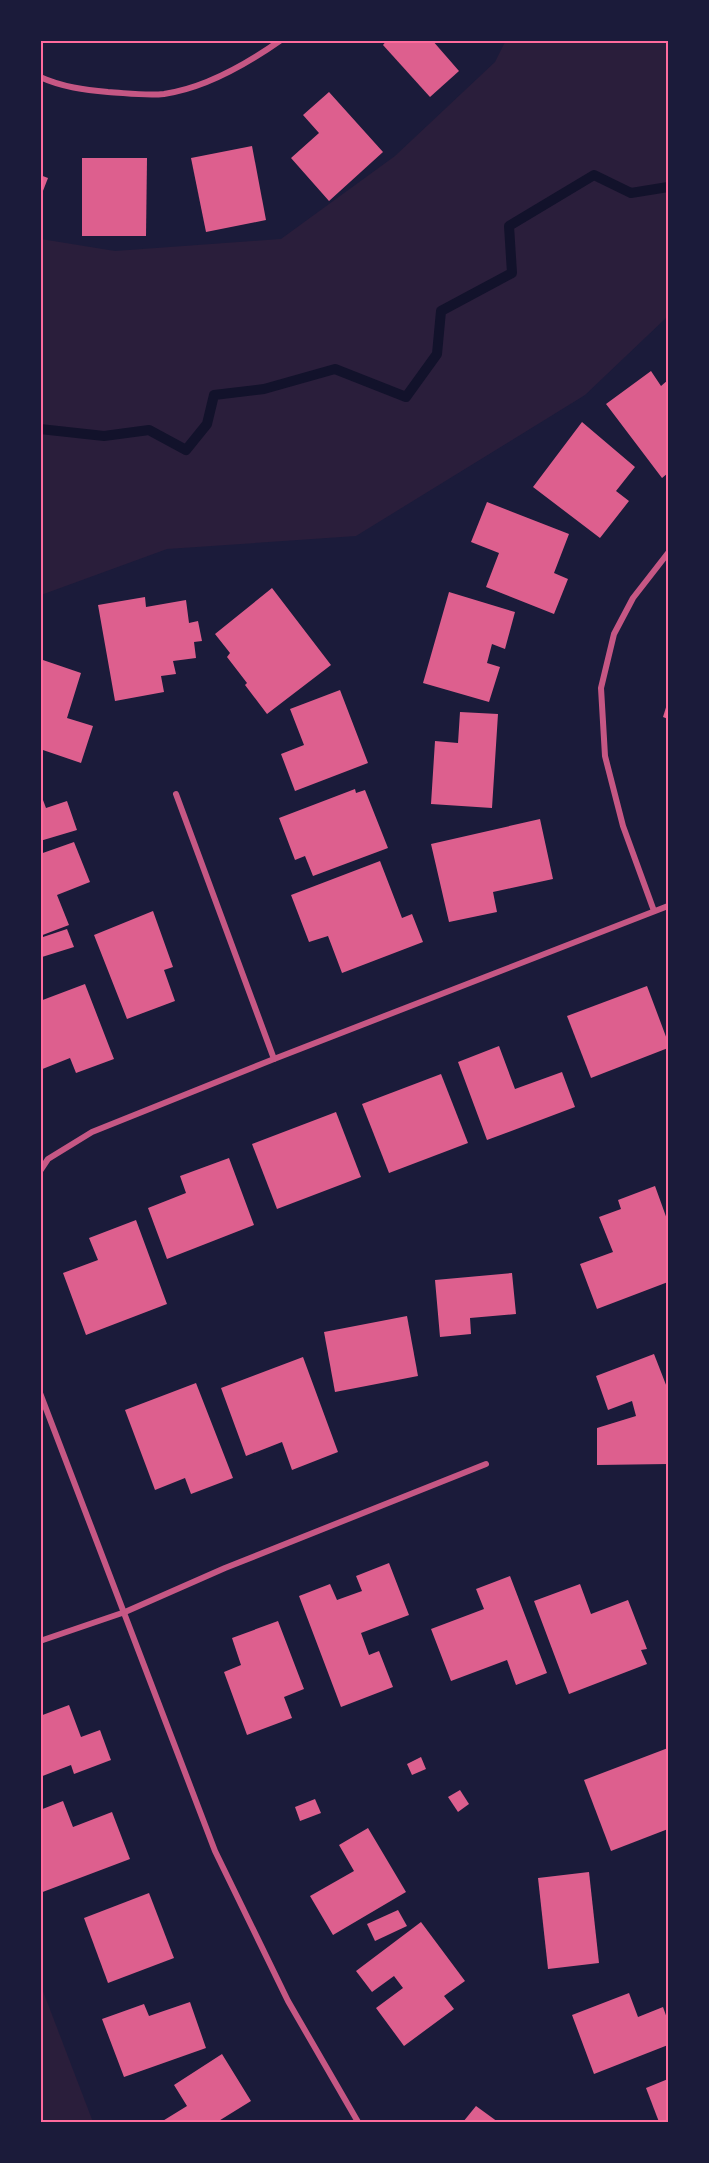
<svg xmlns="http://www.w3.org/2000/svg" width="709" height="2163" viewBox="0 0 709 2163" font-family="'Golos Text',sans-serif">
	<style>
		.green { fill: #2a1e3b }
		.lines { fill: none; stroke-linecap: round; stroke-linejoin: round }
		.stream { stroke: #12122b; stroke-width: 10 }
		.building { fill: #dd5f8e }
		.minor { stroke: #c65784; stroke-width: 6 }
		.neatline { fill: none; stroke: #ff6b9d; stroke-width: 2 }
	</style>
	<rect width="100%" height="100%" fill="#1b1b3a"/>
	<g class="green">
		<polygon points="506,40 668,41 668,316 585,395 356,536 167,549 41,595 41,239 115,251 281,239 395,156 495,62"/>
		<polygon points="41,1986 93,2122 41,2122"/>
	</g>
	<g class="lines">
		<polyline class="stream" points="40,429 104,436 149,430 186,450 207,424 214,395 264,389 335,369 406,397 437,354 441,311 512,273 509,226 594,175 631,193 668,187"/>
	</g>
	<g class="building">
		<polygon points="387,40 432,40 459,71 430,97 383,45"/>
		<polygon points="329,92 383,152 329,201 291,158 319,133 303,115"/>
		<polygon points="252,146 266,220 206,232 191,158"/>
		<polygon points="82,158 147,158 146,236 82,236"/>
		<polygon points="40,175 48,178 41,196 40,196"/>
		<polygon points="651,371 661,386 668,380 668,473 662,478 606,404"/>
		<polygon points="582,422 635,467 616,491 629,501 600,538 533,487"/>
		<polygon points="487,502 569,534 554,573 568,579 554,614 486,587 499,553 471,542"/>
		<polygon points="272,588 331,665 267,714 245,685 247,683 227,657 230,653 215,634"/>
		<polygon points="449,592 515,612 505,649 492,644 487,663 500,667 489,702 423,683"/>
		<polygon points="145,597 146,607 186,600 189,623 198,621 202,641 194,642 196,658 173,661 176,674 161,676 164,692 115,701 98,605"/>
		<polygon points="40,659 81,673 67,718 93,726 81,763 40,749"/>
		<polygon points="340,690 368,763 295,791 281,754 304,745 290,709"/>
		<polygon points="668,701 668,719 663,717"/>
		<polygon points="460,712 498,714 492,808 431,804 435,741 458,743"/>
		<polygon points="355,789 356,793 365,790 388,848 313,876 305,856 295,860 279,818"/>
		<polygon points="40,792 46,808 67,801 77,830 40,841"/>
		<polygon points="540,819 553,879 493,892 497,912 449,922 431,844"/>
		<polygon points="74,842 90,882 57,895 69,925 40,936 40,854"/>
		<polygon points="380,861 402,918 412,914 423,942 342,973 328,936 309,942 291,895"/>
		<polygon points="153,911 173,967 164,970 175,1001 127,1019 94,935"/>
		<polygon points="67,929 74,947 42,957 40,938"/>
		<polygon points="85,984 114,1059 76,1073 70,1058 40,1070 40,1001"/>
		<polygon points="647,986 668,1042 668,1048 591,1078 567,1016"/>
		<polygon points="499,1046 515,1089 562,1072 575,1107 487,1140 458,1062"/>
		<polygon points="441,1074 468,1143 389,1173 362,1104"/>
		<polygon points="336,1112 361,1177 277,1209 252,1144"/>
		<polygon points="229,1158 254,1225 167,1259 148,1208 186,1193 180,1176"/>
		<polygon points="655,1186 668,1222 668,1282 597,1309 580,1264 613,1252 599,1217 621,1209 618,1200"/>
		<polygon points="136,1220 167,1304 86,1335 63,1273 98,1260 89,1238"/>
		<polygon points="512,1273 516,1314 470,1318 471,1334 440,1337 435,1280"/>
		<polygon points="407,1316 418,1376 335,1392 324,1332"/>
		<polygon points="654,1354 668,1390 668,1464 597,1465 597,1428 636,1416 632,1401 608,1410 596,1376"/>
		<polygon points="303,1357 338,1452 292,1470 282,1442 246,1456 221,1388"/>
		<polygon points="196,1383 233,1478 191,1494 185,1478 155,1490 125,1410"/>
		<polygon points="389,1563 409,1615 361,1633 369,1655 379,1651 393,1687 341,1707 299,1596 330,1584 337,1600 362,1591 356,1576"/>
		<polygon points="510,1576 547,1673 516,1685 507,1660 451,1681 431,1629 484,1609 476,1589"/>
		<polygon points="580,1584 591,1614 628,1600 647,1649 641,1650 647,1664 569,1694 534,1601"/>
		<polygon points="278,1621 304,1689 284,1697 292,1718 247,1735 224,1672 241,1665 232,1638"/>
		<polygon points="69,1705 81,1737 100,1730 111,1760 74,1774 71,1765 40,1777 40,1716"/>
		<polygon points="668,1748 668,1829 611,1851 584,1780"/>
		<polygon points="421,1757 426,1769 412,1775 407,1764"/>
		<polygon points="460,1790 469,1804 458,1812 448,1797"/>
		<polygon points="315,1799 321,1813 300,1821 295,1807"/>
		<polygon points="63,1801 73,1827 112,1812 130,1859 40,1893 40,1810"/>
		<polygon points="368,1828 406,1892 333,1935 310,1896 354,1871 339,1845"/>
		<polygon points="589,1872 599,1963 548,1969 538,1878"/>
		<polygon points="149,1893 174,1958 108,1983 84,1918"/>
		<polygon points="398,1910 407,1926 375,1941 367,1924"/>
		<polygon points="421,1922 465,1981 444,1996 454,2009 404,2046 376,2008 403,1988 394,1976 372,1992 356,1971"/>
		<polygon points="629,1993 638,2017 663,2007 668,2021 668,2045 594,2074 572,2015"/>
		<polygon points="190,2002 206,2048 124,2077 102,2019 144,2004 149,2016"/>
		<polygon points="222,2054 251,2101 217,2122 161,2122 187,2106 174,2085"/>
		<polygon points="668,2079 668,2122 659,2122 646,2088"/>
		<polygon points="476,2106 498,2122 463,2122"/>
	</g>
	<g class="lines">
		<g class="minor">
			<path d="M 40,77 C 62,87 85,90 108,92 C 126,93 146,96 164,94 C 206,88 247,64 281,40"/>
			<polyline points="176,794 274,1059"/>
			<polyline points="654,911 623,826 605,756 601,688 614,634 633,598 668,553"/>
			<polyline points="40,1171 48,1159 92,1132 274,1059 668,906"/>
			<polyline points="40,1393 215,1851 288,2001 358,2122"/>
			<polyline points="40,1641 125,1612 225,1568 486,1464"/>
		</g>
	</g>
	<rect width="709" height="2163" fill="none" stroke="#1b1b3a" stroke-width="84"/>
	<rect x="42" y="42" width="625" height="2079" class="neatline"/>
</svg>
